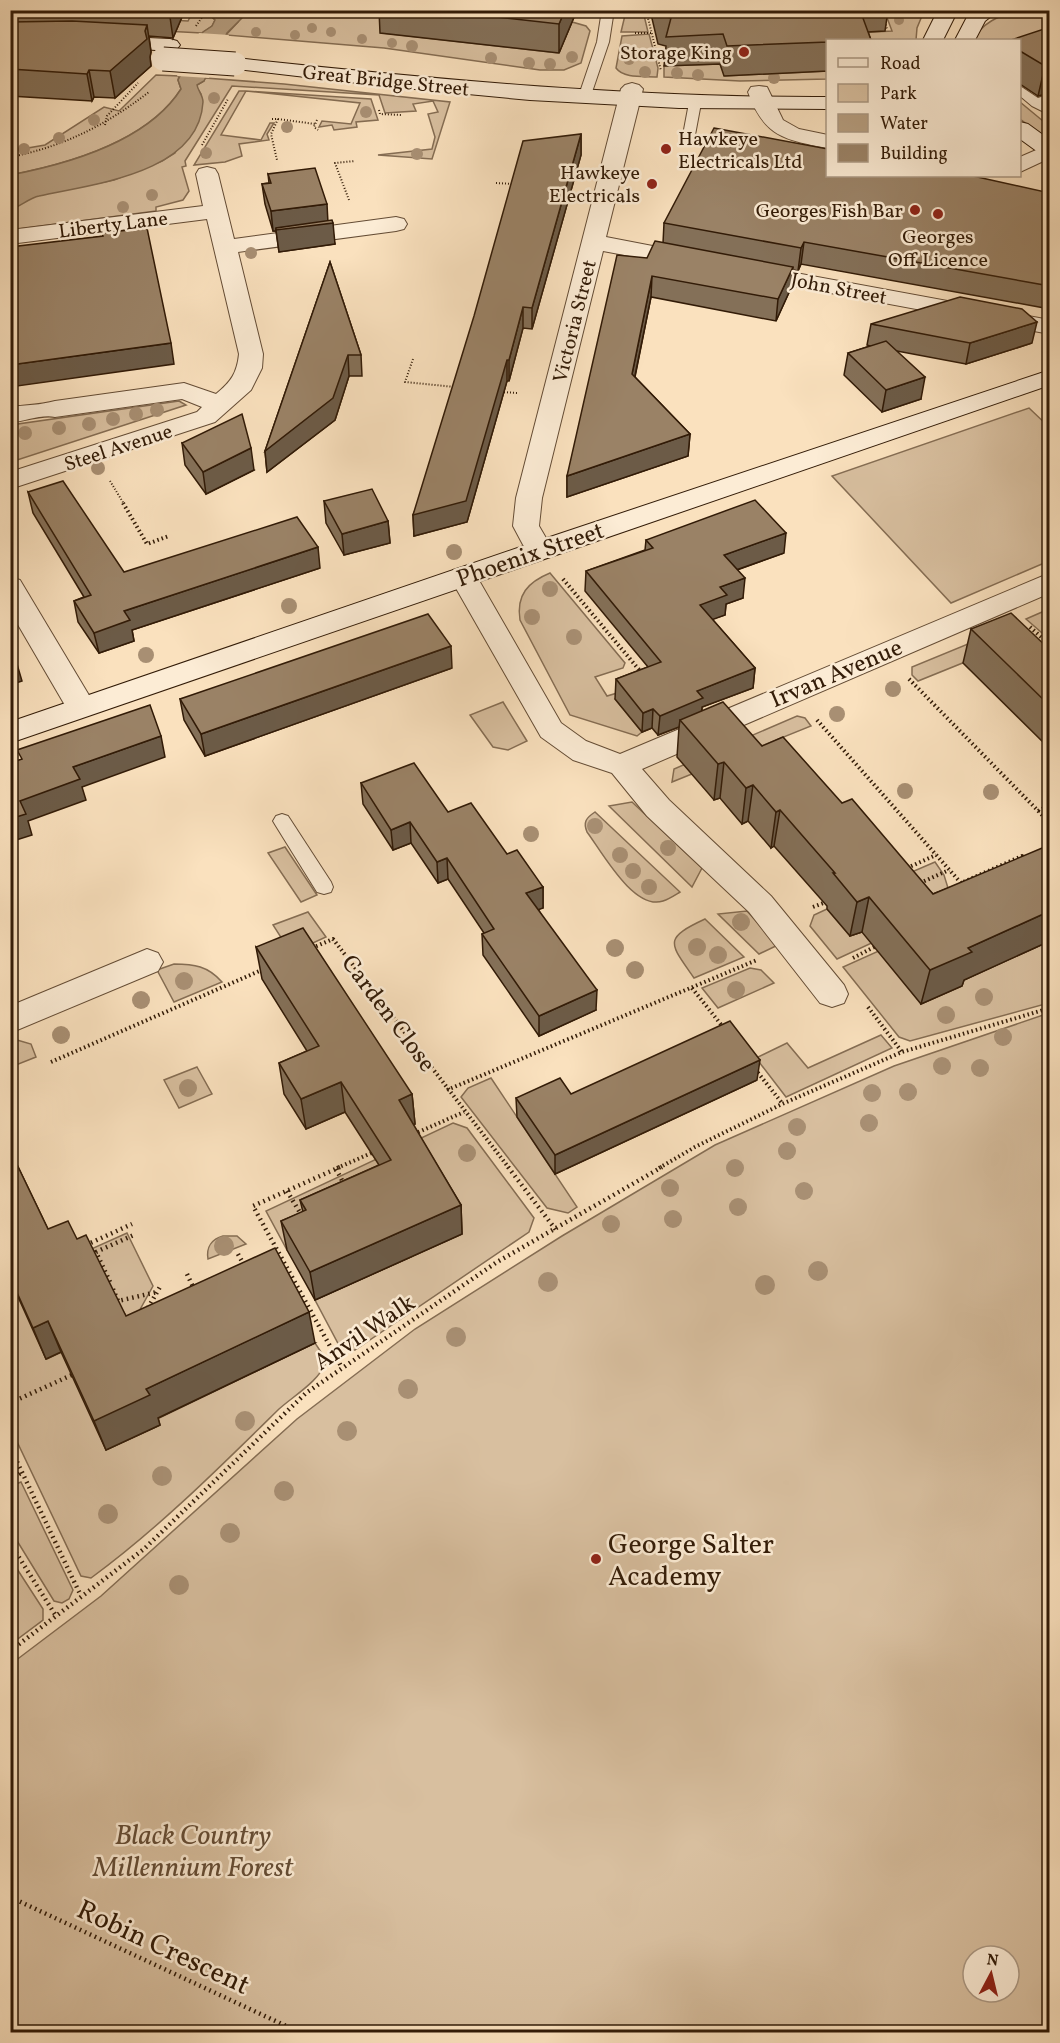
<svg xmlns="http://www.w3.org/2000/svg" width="1060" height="2043" viewBox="0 0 1060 2043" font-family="Vollkorn,serif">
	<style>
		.green { fill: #d8bf9f; stroke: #856d53; stroke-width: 1.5; fill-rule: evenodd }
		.water { fill: #b69e80; stroke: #816a50; stroke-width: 1.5 }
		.pier { fill: #fae1be }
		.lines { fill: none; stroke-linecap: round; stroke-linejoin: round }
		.lane-casing { stroke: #644c35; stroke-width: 2 }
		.street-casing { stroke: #644c35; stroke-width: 2 }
		.secondary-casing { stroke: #321b07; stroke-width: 2 }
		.path-far2 { stroke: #321b07; stroke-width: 2; stroke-dasharray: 1 2; stroke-linecap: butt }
		.path-far1 { stroke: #321b07; stroke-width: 4; stroke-dasharray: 1.5 3; stroke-linecap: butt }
		.path { stroke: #321b07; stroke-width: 4.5; stroke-dasharray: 1.5 4; stroke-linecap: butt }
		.lane { fill: #fcecd5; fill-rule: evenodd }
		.street { fill: #fcecd5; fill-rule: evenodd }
		.secondary { fill: #fcecd5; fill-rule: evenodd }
		.secondary-bridge-casing { stroke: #321b07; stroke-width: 25; stroke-linecap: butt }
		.secondary-bridge { stroke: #fcecd5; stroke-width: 23 }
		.tree { fill: #a88f73 }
		.wall { fill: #847058; stroke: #321b07; stroke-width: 1.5 }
		.shaded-wall { fill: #6c5b47; stroke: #321b07; stroke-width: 1.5 }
		.building { fill: #9a8266; stroke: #321b07; stroke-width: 1.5 }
		.poi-dot { fill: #8f2418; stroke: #fcecd5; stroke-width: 2 }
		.labels { text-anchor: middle; stroke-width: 5; stroke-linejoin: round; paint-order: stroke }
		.far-poi-label { font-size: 20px; fill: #321b07; stroke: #fcecd5; text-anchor: end }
		.far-street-label { font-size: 20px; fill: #321b07; stroke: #fcecd5 }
		.street-label { font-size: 24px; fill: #321b07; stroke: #fcecd5 }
		.near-poi-label { font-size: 28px; fill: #321b07; stroke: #fcecd5; text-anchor: start }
		.near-park-label { font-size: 28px; font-style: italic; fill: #644c35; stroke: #fcecd5 }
		.near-street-label { font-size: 28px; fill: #321b07; stroke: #fcecd5 }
	</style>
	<rect width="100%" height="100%" fill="#fae1be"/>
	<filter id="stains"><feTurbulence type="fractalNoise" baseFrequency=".00333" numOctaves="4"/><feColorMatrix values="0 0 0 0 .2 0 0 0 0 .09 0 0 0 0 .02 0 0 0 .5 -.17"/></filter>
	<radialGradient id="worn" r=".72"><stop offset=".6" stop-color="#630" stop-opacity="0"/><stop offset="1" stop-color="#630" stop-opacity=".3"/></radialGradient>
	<g class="green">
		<polygon points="213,10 211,16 215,20 212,26 202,33 11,23 10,11 188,21 193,11"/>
		<polygon points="241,10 373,10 392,13 381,33 558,53 572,22 586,26 590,31 581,63 564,70 540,70 384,48 226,35 238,22 242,13"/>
		<polygon points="626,11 643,11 648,32 621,32"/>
		<polygon points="913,11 924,11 917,28 916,40 856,40 853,33 892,31 886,15 911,14"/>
		<path d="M 1016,11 L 1049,11 L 1049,36 L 1020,40 L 974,40 C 981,23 999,16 1016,11 Z"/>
		<path d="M 649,34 L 658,68 L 657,77 C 644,76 624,79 616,68 L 622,36 Z"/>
		<polygon points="720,64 725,76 827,71 827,79 740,81 664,77 664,66"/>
		<path d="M 156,75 L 179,76 L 178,80 L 181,89 C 148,141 68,164 11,175 L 11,151 L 45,145 L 104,107 L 119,111 Z"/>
		<polygon points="205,78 284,84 450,102 432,159 378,155 432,149 435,137 428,114 438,112 433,101 413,104 416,111 385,113 379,95 232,86 185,161 186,166 182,167 189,191 183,200 156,207 156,211 11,230 10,209 35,196 114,180 162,161 175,153 201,94 197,88 197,85 204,81"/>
		<polygon points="239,91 246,91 371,99 378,120 356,122 357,127 334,130 332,125 319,127 322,121 351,124 360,103 246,91 221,135 261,140 270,123 274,123 267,134 269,140 239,144 242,156 225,162 194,165"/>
		<polygon points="1020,102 1049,126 1049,140 1020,119"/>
		<polygon points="179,401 186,405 11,462 11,425"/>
		<polygon points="1029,408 1049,427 1049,561 951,603 832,476"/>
		<path d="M 550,573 L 625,663 L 623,668 L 595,677 L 607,696 L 637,687 L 615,699 L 642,732 L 637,736 L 570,715 L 520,620 C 516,595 528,582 550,573 Z"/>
		<polygon points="1049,609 1050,639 1049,639 1026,619"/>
		<polygon points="1014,625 1032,635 918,681 912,675 912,667"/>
		<polygon points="503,702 527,741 508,750 493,747 470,715"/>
		<polygon points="797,716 805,718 811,726 672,782 674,769"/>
		<polygon points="632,802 702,868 692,887 609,806"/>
		<path d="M 595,812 L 680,892 C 675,895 669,899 663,901 C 634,911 602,852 587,832 C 583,822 586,818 595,812 Z"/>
		<polygon points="285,847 317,895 301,902 268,853"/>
		<polygon points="935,862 944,875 948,888 910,924 886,883"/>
		<polygon points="827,909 850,936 867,930 876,941 837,959 810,926 814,915"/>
		<polygon points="747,911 778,945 759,954 718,914"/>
		<polygon points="308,912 326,937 291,953 273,925"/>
		<path d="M 705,919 L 744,957 L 694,978 C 670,943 662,939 705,919 Z"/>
		<polygon points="1049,941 1049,1003 910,1041 899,1037 843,967 883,949 958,982"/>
		<path d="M 174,964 C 194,964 208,966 222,982 L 174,1002 L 157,970 Z"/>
		<polygon points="750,968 761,970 774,983 718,1008 702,988"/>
		<path d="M 1049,1013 L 1049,2032 L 11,2032 L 11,1664 L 101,1596 L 297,1419 L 415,1329 L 562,1236 L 715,1145 L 894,1066 ZM 973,1956 L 1009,1956 L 1009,1992 L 973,1992 Z"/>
		<polygon points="881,1035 892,1048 786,1097 756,1058 787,1043 808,1068"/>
		<polygon points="17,1040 31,1044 36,1057 11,1067 11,1043"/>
		<polygon points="197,1067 212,1094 179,1108 164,1080"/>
		<polygon points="491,1078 577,1207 568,1213 547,1208 461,1097 468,1088"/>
		<polygon points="453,1123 467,1128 534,1218 529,1232 355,1350 341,1349 315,1300 413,1256 287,1250 266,1211"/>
		<polygon points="127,1233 153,1286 122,1342 80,1254"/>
		<path d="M 223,1236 L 237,1236 L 246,1244 L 208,1259 C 206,1247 212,1239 223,1236 Z"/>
		<path d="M 13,1283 L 47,1359 L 68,1349 L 157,1419 L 315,1343 L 327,1361 C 318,1382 296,1394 279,1409 C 219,1468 159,1528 91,1578 L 81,1576 L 11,1429 L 10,1284 Z"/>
		<polygon points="21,1482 73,1590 69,1599 62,1603 54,1601 11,1531 11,1486"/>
		<polygon points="10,1558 43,1609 43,1620 11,1644"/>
	</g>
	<path class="water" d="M 213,11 L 241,11 L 242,18 L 227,33 L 204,81 L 197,85 C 198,91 203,95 203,102 C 199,174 92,184 39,196 C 29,198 20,207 11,209 L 10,175 C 68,164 148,141 181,89 L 178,80 L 203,32 L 212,26 L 215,20 L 211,16 Z"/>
	<polygon class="pier" points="199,33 229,35 209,78 177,76"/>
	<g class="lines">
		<g class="lane-casing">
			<g id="lane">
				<polygon points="602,10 614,10 609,42 590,98 584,102 578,98 597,42"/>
				<polygon points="1020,86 1038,98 1050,94 1050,102 1046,104 1050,105 1050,115 1032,106 1020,96"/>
				<polygon points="695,99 701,103 695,135 689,139 683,135 689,103"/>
				<polygon points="282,814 288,816 331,882 333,887 331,892 324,894 317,892 276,826 273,821 276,816"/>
			</g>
		</g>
		<g class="street-casing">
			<g id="street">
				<polygon points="632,83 639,85 643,89 606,237 694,254 702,256 706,261 702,266 694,268 603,251 542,498 539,526 553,550 549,556 539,559 529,556 513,526 516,498 621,89 625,85"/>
				<path d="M 759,86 L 767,87 L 783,120 L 799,129 L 828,135 L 828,148 C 785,140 764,137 748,92 L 751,87 Z"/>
				<polygon points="1050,144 1050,158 1020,172 1020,157"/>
				<path d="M 207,167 L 215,169 L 218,174 L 234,239 L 396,217 L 404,219 L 407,224 L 404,229 L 396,231 L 238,252 L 263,354 L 262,368 L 251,390 L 215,422 L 10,489 L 10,472 L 197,412 L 202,407 L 182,399 L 55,417 C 43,414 24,421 10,423 L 10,407 C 26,405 41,405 55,401 L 184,383 L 216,394 C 231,382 237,373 239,354 L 207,219 L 10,244 L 10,230 L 203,206 L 196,174 L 199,169 Z"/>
				<polygon points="747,264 1050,320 1050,334 739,276 735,271 739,266"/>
				<polygon points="463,567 473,570 561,723 586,741 620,754 1050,573 1050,593 642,769 669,800 771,896 844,985 848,994 844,1003 832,1007 820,1003 749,912 647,816 612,773 573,760 541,737 449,576 453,570"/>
				<polygon points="10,577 20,580 96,707 91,714 81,717 71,714 66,707 10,611"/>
				<polygon points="147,949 158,953 163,962 158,971 10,1033 10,1006"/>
			</g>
		</g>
		<g class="secondary-casing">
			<g id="secondary">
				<polygon points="938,10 958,10 943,40 923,40"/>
				<polygon points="974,10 999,10 985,21 975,40 955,40 967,17"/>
				<polygon points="105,36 170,39 177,41 180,45 177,49 170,51 98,46 95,42 98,38"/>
				<path d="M 235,58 C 432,79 629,98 828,97 L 828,109 L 679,108 L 530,100 L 383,86 L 228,68 L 225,64 L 228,60 Z"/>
				<polygon points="1020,122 1028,124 1050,140 1050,156 1042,155 1020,139"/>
				<polygon points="1050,370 1050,385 10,743 10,722 529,544"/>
			</g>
		</g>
		<g class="path-far2">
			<polyline points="646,10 661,71"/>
			<polyline points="882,10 887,29"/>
			<polyline points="196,26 207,10"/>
			<polyline points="635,33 651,33"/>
			<polyline points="379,110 380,114 401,115"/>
			<polyline points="272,119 278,119 271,134 277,160"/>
			<polyline points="278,119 315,124"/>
			<polyline points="317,120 314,127 318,130"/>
			<polyline points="105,125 107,116 138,83"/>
			<polyline points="202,145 228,99"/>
			<path d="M 10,157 C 63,147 106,125 149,92"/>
			<polyline points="496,183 514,184"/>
			<polyline points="349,200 335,163 355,161"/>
			<polyline points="413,359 405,382 455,387"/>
			<polyline points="501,392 518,393"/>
			<polyline points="110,481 124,504"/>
		</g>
		<g class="path-far1">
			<polyline points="123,503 147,544 169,536"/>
			<polyline points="563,579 641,672"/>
			<polyline points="1030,627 1050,645"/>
			<polyline points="909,679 1050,823"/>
			<polyline points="817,720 961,883 1022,856 1026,860"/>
			<polyline points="1038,811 1050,805"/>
			<polyline points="907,868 936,855"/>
			<polyline points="920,883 949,870"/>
			<polyline points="813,907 826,902"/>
			<polyline points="312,948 333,939 509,1168"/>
			<polyline points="853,958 878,945"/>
			<polyline points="692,988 723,1027"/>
			<polyline points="868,1007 902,1052"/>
			<polyline points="51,1062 264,969"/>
			<polyline points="755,1069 782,1103"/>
			<polyline points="447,1090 757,960"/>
			<polyline points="414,1134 464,1112"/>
			<polyline points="337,1168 374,1152"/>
			<polyline points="659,1168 695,1147 782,1104 902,1052 1050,1008"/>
		</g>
		<g class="path">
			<polyline points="340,1167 253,1206 342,1368"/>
			<polyline points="508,1167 556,1230"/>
			<polyline points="336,1169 344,1184"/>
			<polyline points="287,1191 302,1216"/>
			<polyline points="86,1245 132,1224"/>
			<polyline points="238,1254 244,1265"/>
			<polyline points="187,1274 194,1289"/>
			<polyline points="110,1282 96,1252 136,1234"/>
			<polyline points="113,1289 118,1301 157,1292"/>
			<polyline points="148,1308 161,1285"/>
			<polyline points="10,1403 74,1374"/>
			<polyline points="10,1447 81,1596"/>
			<polyline points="10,1481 22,1472"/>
			<polyline points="10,1543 56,1616"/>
			<polyline points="10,1651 144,1549 306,1393 497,1262 662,1167"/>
			<polyline points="10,1897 299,2032"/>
		</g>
		<use href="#lane" class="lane"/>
		<use href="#street" class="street"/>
		<use href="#secondary" class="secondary"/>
		<g class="secondary-bridge-casing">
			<polyline id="secondary-bridge" points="163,59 235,64"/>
		</g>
		<use href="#secondary-bridge" class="secondary-bridge"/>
	</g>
	<g class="tree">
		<circle cx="899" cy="20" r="5"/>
		<circle cx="312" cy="28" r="5"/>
		<circle cx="256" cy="32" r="5"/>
		<circle cx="331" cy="32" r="5"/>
		<circle cx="295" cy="35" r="5"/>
		<circle cx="362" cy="39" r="5"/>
		<circle cx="392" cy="43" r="5"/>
		<circle cx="412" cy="46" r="6"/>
		<circle cx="572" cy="57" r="6"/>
		<circle cx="491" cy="58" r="6"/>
		<circle cx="629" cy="59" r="6"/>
		<circle cx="529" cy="63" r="6"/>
		<circle cx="550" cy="64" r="6"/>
		<circle cx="645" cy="72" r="6"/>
		<circle cx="677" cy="73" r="6"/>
		<circle cx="698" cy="75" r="6"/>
		<circle cx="774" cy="78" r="6"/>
		<circle cx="214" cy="98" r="6"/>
		<circle cx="366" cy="112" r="6"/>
		<circle cx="94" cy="120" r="6"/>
		<circle cx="287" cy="127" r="6"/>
		<circle cx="59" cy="138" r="6"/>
		<circle cx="24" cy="149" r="6"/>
		<circle cx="206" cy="153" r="6"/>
		<circle cx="417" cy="154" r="6"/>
		<circle cx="152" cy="195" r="6"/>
		<circle cx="123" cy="207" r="6"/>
		<circle cx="251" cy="253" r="6"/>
		<circle cx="157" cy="410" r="7"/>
		<circle cx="136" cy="414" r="7"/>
		<circle cx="113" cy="419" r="7"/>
		<circle cx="89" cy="424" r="7"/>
		<circle cx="59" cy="428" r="7"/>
		<circle cx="25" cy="433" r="7"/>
		<circle cx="98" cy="468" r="7"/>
		<circle cx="454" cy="552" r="8"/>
		<circle cx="550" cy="589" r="8"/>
		<circle cx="289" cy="606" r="8"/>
		<circle cx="532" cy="617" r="8"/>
		<circle cx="574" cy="637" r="8"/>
		<circle cx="146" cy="655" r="8"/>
		<circle cx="893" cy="689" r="8"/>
		<circle cx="837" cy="714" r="8"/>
		<circle cx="905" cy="791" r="8"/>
		<circle cx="991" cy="792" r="8"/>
		<circle cx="595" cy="826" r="8"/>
		<circle cx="531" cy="834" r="8"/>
		<circle cx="668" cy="848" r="8"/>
		<circle cx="620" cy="855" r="8"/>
		<circle cx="633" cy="871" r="8"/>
		<circle cx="649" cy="887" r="8"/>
		<circle cx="741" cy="922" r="9"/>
		<circle cx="697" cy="947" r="9"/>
		<circle cx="615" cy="948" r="9"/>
		<circle cx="718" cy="955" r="9"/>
		<circle cx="635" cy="970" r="9"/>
		<circle cx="184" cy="981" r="9"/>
		<circle cx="736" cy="990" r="9"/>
		<circle cx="984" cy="997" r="9"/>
		<circle cx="141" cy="1000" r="9"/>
		<circle cx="946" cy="1015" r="9"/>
		<circle cx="61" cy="1035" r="9"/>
		<circle cx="1003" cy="1037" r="9"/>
		<circle cx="942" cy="1066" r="9"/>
		<circle cx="980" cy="1068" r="9"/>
		<circle cx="188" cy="1088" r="9"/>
		<circle cx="908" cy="1092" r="9"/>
		<circle cx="872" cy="1093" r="9"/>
		<circle cx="869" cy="1123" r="9"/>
		<circle cx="797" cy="1127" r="9"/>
		<circle cx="787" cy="1151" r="9"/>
		<circle cx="467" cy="1153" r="9"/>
		<circle cx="735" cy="1168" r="9"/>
		<circle cx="670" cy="1188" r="9"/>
		<circle cx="804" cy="1191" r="9"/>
		<circle cx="738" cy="1207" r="9"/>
		<circle cx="673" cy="1219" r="9"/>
		<circle cx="611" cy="1224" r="9"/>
		<circle cx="224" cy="1246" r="10"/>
		<circle cx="818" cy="1271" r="10"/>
		<circle cx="548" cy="1282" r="10"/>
		<circle cx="765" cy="1285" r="10"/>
		<circle cx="456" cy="1337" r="10"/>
		<circle cx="408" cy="1389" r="10"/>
		<circle cx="245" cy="1421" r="10"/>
		<circle cx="347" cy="1431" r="10"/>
		<circle cx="162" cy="1476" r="10"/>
		<circle cx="284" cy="1491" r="10"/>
		<circle cx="108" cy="1514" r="10"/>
		<circle cx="230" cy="1533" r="10"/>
		<circle cx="179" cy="1585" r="10"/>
	</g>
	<g class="wall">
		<polygon points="10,10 185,10 173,38 149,36 151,52 150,57 151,66 115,98 94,97 92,101 10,96"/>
		<polygon points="379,10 577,10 559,53 380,33"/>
		<polygon points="650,10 888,10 885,31 868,32 871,40 828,40 828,71 724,76 720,64 664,66 666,46 658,44"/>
		<polygon points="1050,27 1050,93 1038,96 1020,84 1020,40"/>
		<polygon points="581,134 581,155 532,329 523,328 509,381 507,381 467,522 414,536 413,515"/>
		<polygon points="268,174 328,221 335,244 279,252 276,231 273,231 265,204 262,184 269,183"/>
		<polygon points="1050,193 1050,309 801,264 798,271 793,270 791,288 776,321 651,297 635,377 690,434 688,456 567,497 567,476 647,258 663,243 664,223"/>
		<polygon points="330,262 361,355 362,376 349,376 335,420 267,472 265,451"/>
		<polygon points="871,324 1032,343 966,364 897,351 921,399 882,412 844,375 848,353 870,346 867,345"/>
		<polygon points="1050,405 1050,421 1046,418"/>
		<polygon points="182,443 254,470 206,494 185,465"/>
		<polygon points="28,492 124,572 320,568 132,630 134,641 99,653 78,622 74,601 84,597 33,513"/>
		<polygon points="324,501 388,521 390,543 344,555 326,523"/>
		<polygon points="646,540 784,553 737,570 743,598 726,604 725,615 712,619 755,668 753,688 702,707 702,711 762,746 842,803 933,894 1050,849 1050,941 964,980 962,986 921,1004 862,932 850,936 827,909 827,906 774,846 771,848 748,821 742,824 720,798 714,800 677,757 679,727 658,735 652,728 642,732 615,699 616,679 648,667 585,591 586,571 645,550"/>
		<polygon points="971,629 1050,650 1050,749 963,663"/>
		<polygon points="452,668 205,756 184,720 180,699"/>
		<polygon points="361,783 448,812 507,854 543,887 543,908 538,909 596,1010 539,1036 483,955 482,934 484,933 448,879 438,883 411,843 393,850 363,804"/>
		<polygon points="256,947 412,1094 415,1124 413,1125 461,1205 462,1234 315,1300 287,1250 281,1221 303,1212 300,1200 379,1165 345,1112 306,1129 284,1094 279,1063 307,1051 262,979"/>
		<polygon points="757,1080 555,1174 517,1117 516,1098"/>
		<polygon points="10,1150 48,1229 77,1239 126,1316 315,1343 158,1418 160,1425 106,1450 61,1352 46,1359 10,1279"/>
	</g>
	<g class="shaded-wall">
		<polygon points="169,10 185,10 173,38"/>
		<polygon points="565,10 577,10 559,53 559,24"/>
		<polygon points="147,25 151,52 150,57 151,66 115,98 110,71 145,31"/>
		<polygon points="1050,65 1050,93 1038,96 1045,66"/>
		<polygon points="89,70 94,97 92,101 87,74"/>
		<polygon points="581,134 581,155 532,329 532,308"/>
		<polygon points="327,204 328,223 333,223 335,244 279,252 276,230 276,228 276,231 273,231 271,211"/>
		<polygon points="804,242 801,264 798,271 801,248"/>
		<polygon points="793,267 791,288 776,321 778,299"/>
		<polygon points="652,276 651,297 631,395 632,374"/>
		<polygon points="523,307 523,328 509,381 509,360"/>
		<polygon points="1037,322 1032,343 966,364 970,343"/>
		<polygon points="171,343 174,364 10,387 10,365"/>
		<polygon points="348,355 349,376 335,420 267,472 265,451"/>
		<polygon points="507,360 507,381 467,522 414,536 413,515"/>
		<polygon points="925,377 921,399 882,412 886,390"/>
		<polygon points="690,434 688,456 567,497 567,476"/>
		<polygon points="251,448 254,470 206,494 203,472"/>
		<polygon points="388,521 390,543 344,555 342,534"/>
		<polygon points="786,533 784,553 722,575 724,555"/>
		<polygon points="318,547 320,568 132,630 134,641 99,653 94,633 124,611"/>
		<polygon points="745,578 743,598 726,604 725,615 698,625 700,605 720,587"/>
		<polygon points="451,646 452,668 205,756 201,734"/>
		<polygon points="14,654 22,681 10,685 10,655"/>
		<polygon points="755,668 753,688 702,707 701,717 680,720 679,727 658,735 660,716 697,691"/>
		<polygon points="653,709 652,728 642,732 643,713"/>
		<polygon points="161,736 165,757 82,787 86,800 28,821 32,835 10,842 10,819 20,801 73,767"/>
		<polygon points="724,762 720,798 714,800 718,764"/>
		<polygon points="753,785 748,821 742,824 746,788"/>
		<polygon points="780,810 774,846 771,848 776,812"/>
		<polygon points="410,822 411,843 393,850 391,830"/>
		<polygon points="447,858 448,879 438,883 437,862"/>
		<polygon points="543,887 543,908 527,914 526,893"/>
		<polygon points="869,897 862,932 850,936 857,902"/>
		<polygon points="1050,911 1050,941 964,980 962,986 921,1004 930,970 968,948"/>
		<polygon points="597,990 596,1010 539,1036 539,1016"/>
		<polygon points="760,1060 757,1080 555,1174 555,1155"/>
		<polygon points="341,1082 345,1112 306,1129 301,1099"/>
		<polygon points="412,1094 415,1124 402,1130 399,1100"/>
		<polygon points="461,1205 462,1234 315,1300 310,1272"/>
		<polygon points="309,1312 315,1343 158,1418 160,1425 106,1450 94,1421 146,1389"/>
		<polygon points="48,1321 61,1352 46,1359 33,1328"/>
	</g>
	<g class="building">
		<polygon points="435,10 565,10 559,24"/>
		<polygon points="659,10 860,10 871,40 828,40 828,42 727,46 723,34 666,37 671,18 660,15"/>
		<polygon points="72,21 147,25 145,31 147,39 110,71 89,70 87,74 10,69 10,22"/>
		<polygon points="1050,27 1050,65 1045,66 1020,51 1020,40 1011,40"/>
		<polygon points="714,128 828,149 828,176 973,176 1050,193 1050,286 804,242 801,248 664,223"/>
		<polygon points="581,134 532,308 523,307 509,360 507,360 466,501 413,515 474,316 523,141"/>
		<polygon points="315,168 327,204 271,211 262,184 271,183 268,174"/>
		<polygon points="332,220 333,223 276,230 276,228"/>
		<polygon points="147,228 171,343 10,365 10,247 103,236 102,233"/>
		<polygon points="655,241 793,267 778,299 652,276 632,374 690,434 567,476 617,255 647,258"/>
		<polygon points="330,262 361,355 348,355 333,398 265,451"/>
		<polygon points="960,297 1022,309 1037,322 970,343 871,324"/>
		<polygon points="886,341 925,377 886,390 848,353"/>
		<polygon points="242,414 251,448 203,472 182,443"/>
		<polygon points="63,481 124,572 297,517 318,547 124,611 130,620 94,633 74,601 91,595 28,492"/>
		<polygon points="372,489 388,521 342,534 324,501"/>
		<polygon points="755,500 786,533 724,555 745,578 720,587 727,595 700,605 755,668 697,691 703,698 660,716 653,709 643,713 616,679 661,662 586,571 653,548 646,540"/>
		<polygon points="1011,613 1050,650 1050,706 971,629"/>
		<polygon points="428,614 451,646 201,734 180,699"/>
		<polygon points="10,647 14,654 10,655"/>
		<polygon points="723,702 762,746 783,737 842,803 852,799 933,894 1047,846 1050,849 1050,911 968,948 972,952 930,970 869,897 857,902 833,873 835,873 780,810 776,812 753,785 746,788 724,762 718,764 680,720"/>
		<polygon points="150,705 161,736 73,767 80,779 20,801 26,814 10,819 10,763 22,759 17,750"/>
		<polygon points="414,763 448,812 471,803 507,854 517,850 543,887 526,893 597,990 539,1016 482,934 494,929 447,858 437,862 410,822 391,830 361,783"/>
		<polygon points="303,928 412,1094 399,1100 461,1205 310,1272 281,1221 306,1210 300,1200 391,1160 341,1082 301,1099 279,1063 319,1046 256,947"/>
		<polygon points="730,1021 760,1060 555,1155 516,1098 560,1078 571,1094"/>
		<polygon points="10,1150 48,1229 68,1221 77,1239 86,1235 126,1316 275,1248 309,1312 146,1389 150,1395 94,1421 48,1321 33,1328 10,1277"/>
	</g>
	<g class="poi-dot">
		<circle cx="744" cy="52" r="6"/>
		<circle cx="666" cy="149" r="6"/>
		<circle cx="652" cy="184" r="6"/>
		<circle cx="915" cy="210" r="6"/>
		<circle cx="938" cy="214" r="6"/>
		<circle cx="596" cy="1559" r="6"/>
	</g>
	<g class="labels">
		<g class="far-poi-label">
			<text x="732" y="59">Storage King</text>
			<text x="678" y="145" text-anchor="start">Hawkeye<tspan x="678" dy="23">Electricals Ltd</tspan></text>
			<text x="640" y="179">Hawkeye<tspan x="640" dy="23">Electricals</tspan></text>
			<text x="903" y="217">Georges Fish Bar</text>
			<text x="938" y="243" text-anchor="middle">Georges<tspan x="938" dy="23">Off Licence</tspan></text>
		</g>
		<g class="far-street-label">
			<text transform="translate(386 80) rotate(6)" y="7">Great Bridge Street</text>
			<text transform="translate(113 224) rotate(-7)" y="7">Liberty Lane</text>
			<text transform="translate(839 288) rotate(11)" y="7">John Street</text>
			<text transform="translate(574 321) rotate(-76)" y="7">Victoria Street</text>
			<text transform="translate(118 447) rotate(-18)" y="7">Steel Avenue</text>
		</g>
		<g class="street-label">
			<text transform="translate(530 554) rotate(-19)" y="8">Phoenix Street</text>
			<text transform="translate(836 673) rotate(-23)" y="8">Irvan Avenue</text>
			<text transform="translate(389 1013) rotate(53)" y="8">Carden Close</text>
			<text transform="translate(364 1332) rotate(-34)" y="8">Anvil Walk</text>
		</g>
		<g class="near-poi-label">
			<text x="608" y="1553">George Salter<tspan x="608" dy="32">Academy</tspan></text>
		</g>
		<g class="near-park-label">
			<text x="193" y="1844">Black Country<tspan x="193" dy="32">Millennium Forest</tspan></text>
		</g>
		<g class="near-street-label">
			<text transform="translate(164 1946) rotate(25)" y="10">Robin Crescent</text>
		</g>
	</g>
	<rect width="1060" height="2043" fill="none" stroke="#fae1be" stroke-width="36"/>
	<rect x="12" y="12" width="1036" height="2019" fill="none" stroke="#321b07" stroke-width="3"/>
	<rect x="18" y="18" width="1024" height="2007" fill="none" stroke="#321b07" stroke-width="1.5"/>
	<rect x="826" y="39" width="195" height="138" fill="#fcecd5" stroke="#ab9883" stroke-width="1.5"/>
	<rect x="838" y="58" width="30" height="9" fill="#fcecd5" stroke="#ab9883" stroke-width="1.5"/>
	<text x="880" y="69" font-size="18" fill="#321b07">Road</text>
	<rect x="838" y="84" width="30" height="18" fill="#d8bf9f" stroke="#ab9883" stroke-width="1.5"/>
	<text x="880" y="99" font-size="18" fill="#321b07">Park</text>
	<rect x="838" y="114" width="30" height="18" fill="#b69e80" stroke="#ab9883" stroke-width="1.5"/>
	<text x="880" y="129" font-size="18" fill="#321b07">Water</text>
	<rect x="838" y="144" width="30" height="18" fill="#9a8266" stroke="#ab9883" stroke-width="1.5"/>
	<text x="880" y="159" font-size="18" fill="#321b07">Building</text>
	<g transform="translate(991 1974) rotate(7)"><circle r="28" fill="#fcecd5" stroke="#ab9883" stroke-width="1.5"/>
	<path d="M0-4.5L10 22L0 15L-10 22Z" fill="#8f2418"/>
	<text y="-9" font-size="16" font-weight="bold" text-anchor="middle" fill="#321b07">N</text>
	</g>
	<rect width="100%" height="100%" filter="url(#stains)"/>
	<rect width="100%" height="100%" fill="url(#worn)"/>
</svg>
